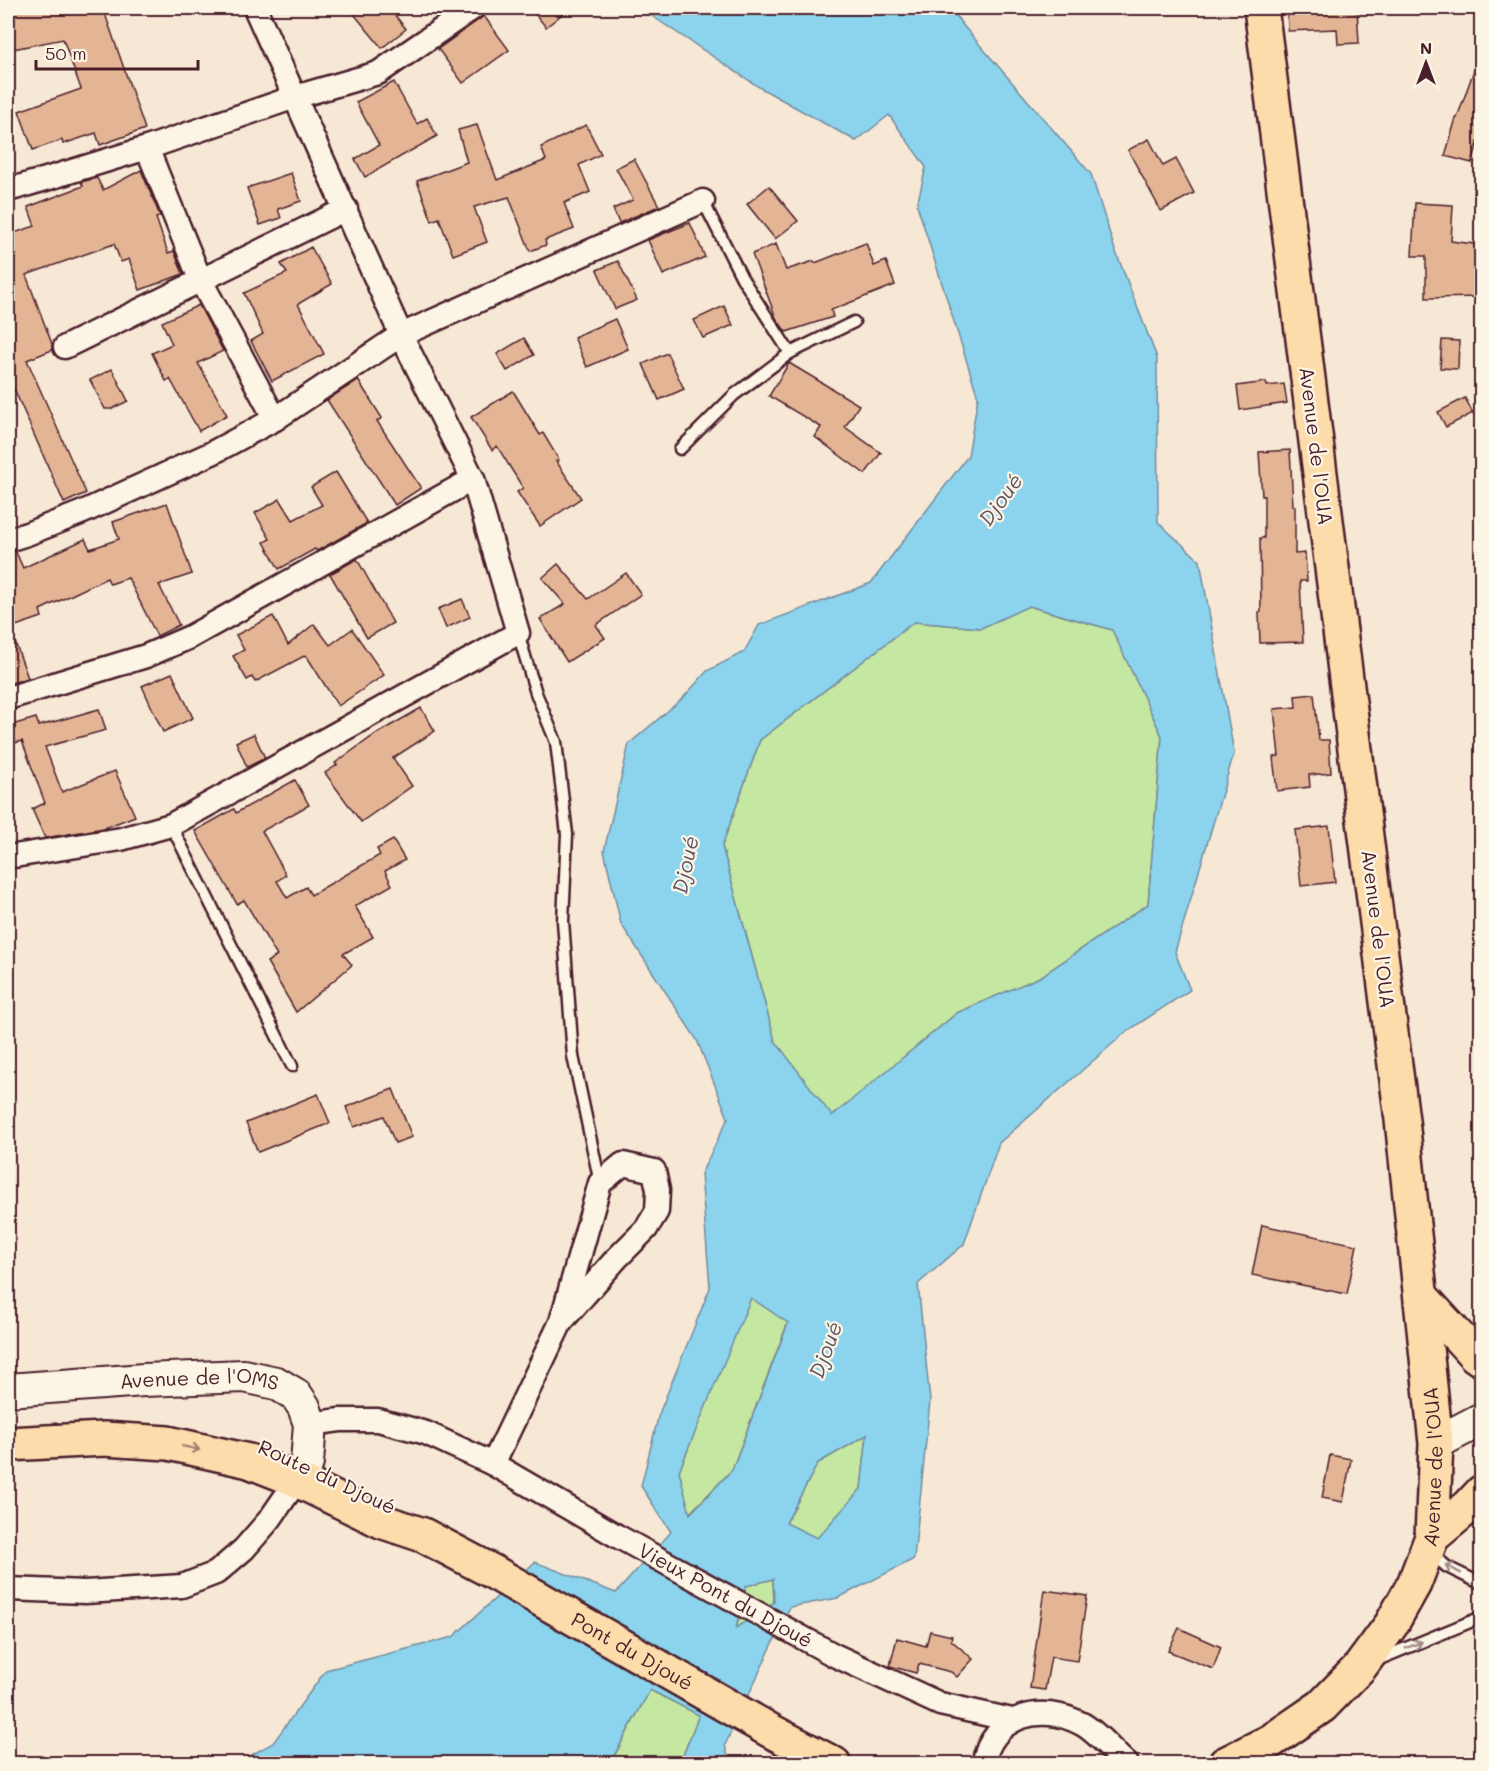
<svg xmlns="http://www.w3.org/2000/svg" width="1489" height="1771" viewBox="0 0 1489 1771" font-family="Mali,sans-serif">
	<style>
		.green { fill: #c4e7a1; stroke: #878366; stroke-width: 1.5 }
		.water { fill: #8cd4ed; stroke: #728c9f; stroke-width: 1.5; fill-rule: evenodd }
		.building { fill: #e4b595; stroke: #4a1f2b; stroke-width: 1.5 }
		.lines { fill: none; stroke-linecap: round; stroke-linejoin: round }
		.lane-casing { stroke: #4a1f2b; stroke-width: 15 }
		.street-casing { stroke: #4a1f2b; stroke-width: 27 }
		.secondary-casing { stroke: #4a1f2b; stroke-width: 36 }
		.primary-casing { stroke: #4a1f2b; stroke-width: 38 }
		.lane { stroke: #fcf5e5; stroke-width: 10 }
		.street { stroke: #fcf5e5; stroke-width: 22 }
		.secondary { stroke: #fcf5e5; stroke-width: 32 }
		.primary { stroke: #fddcac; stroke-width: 33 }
		.oneway { stroke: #a47e6c }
		.oneway2 { stroke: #a38a88 }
		.labels { text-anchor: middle; stroke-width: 4.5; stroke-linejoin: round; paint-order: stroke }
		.street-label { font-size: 20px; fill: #4a1f2b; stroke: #fcf5e5 }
		.water-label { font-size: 21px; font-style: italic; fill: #5e5565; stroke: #fcf5e5 }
	</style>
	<rect width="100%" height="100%" fill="#f7e8d5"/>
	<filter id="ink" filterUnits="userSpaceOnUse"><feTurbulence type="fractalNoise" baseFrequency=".0167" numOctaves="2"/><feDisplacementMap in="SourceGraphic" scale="12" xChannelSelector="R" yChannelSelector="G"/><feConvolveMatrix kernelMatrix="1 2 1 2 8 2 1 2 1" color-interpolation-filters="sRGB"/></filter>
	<g filter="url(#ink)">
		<g class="green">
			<polygon points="1028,606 1113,630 1162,736 1148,904 1040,977 957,1013 832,1117 775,1041 722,846 760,740 914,622 981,628"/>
			<polygon points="750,1297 788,1322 732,1470 689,1514 679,1471"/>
			<polygon points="867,1435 861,1489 817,1539 786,1523 818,1463"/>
			<polygon points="773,1579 774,1602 736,1629 746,1586"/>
			<polygon points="650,1690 699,1715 680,1763 610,1764"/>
		</g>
		<path class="water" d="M 640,8 L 951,8 L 961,23 L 1091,174 L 1114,247 L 1157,358 L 1158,522 L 1200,561 L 1234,753 L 1175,952 L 1190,990 L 1126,1032 L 999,1143 L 964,1244 L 918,1284 L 930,1401 L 914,1559 L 838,1598 L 790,1607 L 725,1745 L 730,1763 L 680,1763 L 699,1715 L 650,1690 L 610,1763 L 235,1764 L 273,1743 L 326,1670 L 453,1637 L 535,1562 L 616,1593 L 671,1532 L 641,1486 L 659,1414 L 710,1288 L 701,1174 L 728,1118 L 697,1040 L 621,924 L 604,851 L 629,744 L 683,698 L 707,671 L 744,652 L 759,625 L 871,583 L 968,456 L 978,397 L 917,205 L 926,167 L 889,115 L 856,141 L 759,87 ZM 1029,606 L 1112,630 L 1162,736 L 1148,904 L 1040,977 L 957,1013 L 832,1116 L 775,1041 L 722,846 L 760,740 L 914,622 L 981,628 ZM 751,1298 L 788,1323 L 732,1470 L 690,1514 L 679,1471 ZM 867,1435 L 861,1489 L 817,1538 L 786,1523 L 818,1463 ZM 773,1579 L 774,1602 L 736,1628 L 746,1586 Z"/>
		<g class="building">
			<polygon points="8,8 103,8 145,129 100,145 96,133 63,144 62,140 33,150 19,111 81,89 63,39 8,50"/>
			<polygon points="349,8 389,8 406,29 382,48"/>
			<polygon points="530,8 570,8 546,27"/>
			<polygon points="1287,8 1357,8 1359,43 1338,44 1337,29 1288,31"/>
			<polygon points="484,16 509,50 463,83 438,49"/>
			<polygon points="1479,56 1482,57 1482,129 1472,163 1445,156 1456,118 1457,118"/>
			<polygon points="394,82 417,124 427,118 437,136 365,177 355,159 379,145 356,102"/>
			<polygon points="477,125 497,180 546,160 541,147 586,125 601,154 579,165 590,192 564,203 574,229 545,240 546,245 530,251 509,197 474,207 487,242 453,255 439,218 432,221 417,181 467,162 458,130"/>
			<polygon points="1149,139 1163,166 1176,159 1194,193 1161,211 1128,150"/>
			<polygon points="634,159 659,206 619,223 613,209 633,200 616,168"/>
			<polygon points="141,170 160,216 156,218 168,253 174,251 183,274 140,290 129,259 121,262 114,244 26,275 52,344 52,350 27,360 86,493 64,503 8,375 8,235 35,226 28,207 83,186 81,182 97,178 103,190"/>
			<polygon points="291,173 301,201 278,209 281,218 260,225 247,188"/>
			<polygon points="769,186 798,221 775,239 747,204"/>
			<polygon points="1415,203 1453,205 1451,241 1482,245 1482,297 1426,298 1426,256 1412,256"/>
			<polygon points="690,223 705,257 663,275 648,240"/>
			<polygon points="866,243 874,266 886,261 895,285 831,310 833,317 786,332 776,318 752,254 776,244 786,270 814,261 815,263"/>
			<polygon points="311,247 332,284 298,304 324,354 272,381 251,341 263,334 244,293 287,273 281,264"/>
			<polygon points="618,261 637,300 615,309 597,270"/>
			<polygon points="199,305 223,351 198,363 227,415 199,431 170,379 166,381 152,353 172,344 162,322"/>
			<polygon points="724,306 733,325 703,338 694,320"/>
			<polygon points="615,319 628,349 587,367 574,337"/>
			<polygon points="524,338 534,355 507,371 497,354"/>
			<polygon points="1442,340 1459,341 1458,369 1440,368"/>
			<polygon points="667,353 684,389 659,400 643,364"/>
			<polygon points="789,363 859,405 845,427 881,453 865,474 815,437 821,427 769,396"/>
			<polygon points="112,369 128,401 112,409 105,409 90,380"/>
			<polygon points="358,380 382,418 377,421 421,488 395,505 327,400"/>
			<polygon points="1266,382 1267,386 1284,384 1287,403 1240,410 1237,386"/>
			<polygon points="513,391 540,435 543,433 559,460 556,461 581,498 540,526 517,492 523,488 497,446 492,450 471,417"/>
			<polygon points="1465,398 1473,413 1446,427 1438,412"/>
			<polygon points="1290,450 1293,506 1295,506 1295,554 1305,553 1307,581 1300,581 1303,642 1260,643 1259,612 1261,612 1260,538 1264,538 1264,496 1262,496 1259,452"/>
			<polygon points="336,472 367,523 317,551 315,549 279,569 264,542 270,539 255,513 280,499 293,520 322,505 311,487"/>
			<polygon points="167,503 192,574 159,585 179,625 157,636 128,578 110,584 107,578 40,610 42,617 10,628 28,678 8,684 8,553 16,552 23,568 85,539 90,549 119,539 113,522"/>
			<polygon points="357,559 393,623 367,638 330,574"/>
			<polygon points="558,564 588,599 626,573 641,594 596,625 605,638 567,662 540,619 565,604 542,578"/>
			<polygon points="462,599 470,617 446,628 438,609"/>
			<polygon points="273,616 288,645 314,624 330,645 352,629 384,675 338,706 306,655 255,682 252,677 247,680 233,656 244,650 236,635"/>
			<polygon points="172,673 193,718 163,732 142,686"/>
			<polygon points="1314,694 1319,740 1329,740 1331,773 1309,775 1310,787 1277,791 1273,757 1279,756 1274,709 1296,707 1295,696"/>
			<polygon points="421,708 435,731 393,758 412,786 361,822 325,773 337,765 335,763 376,734"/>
			<polygon points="99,709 106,730 45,747 62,792 115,771 135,816 104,828 45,838 32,809 45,803 22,741 8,745 8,726 36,718 39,726"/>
			<polygon points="254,734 265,758 247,767 236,742"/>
			<polygon points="295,780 309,805 262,831 286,875 277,881 287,898 306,887 311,895 380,855 377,849 393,840 405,860 385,871 392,885 355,906 373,937 343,954 352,965 296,1012 267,962 277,956 244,900 237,904 195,831 234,809 236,813"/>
			<polygon points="1329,826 1335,882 1301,886 1295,830"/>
			<polygon points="393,1089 412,1137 395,1143 384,1116 354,1127 346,1107"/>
			<polygon points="318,1094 330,1123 258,1152 246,1123"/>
			<polygon points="1262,1225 1357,1245 1347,1294 1252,1275"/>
			<polygon points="1330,1455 1351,1459 1343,1502 1322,1498"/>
			<polygon points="1044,1590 1087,1596 1077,1661 1051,1657 1045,1690 1030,1688"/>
			<polygon points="1179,1628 1221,1647 1213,1669 1168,1651"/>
			<polygon points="930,1631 952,1636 951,1640 973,1659 957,1677 951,1672 919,1664 916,1673 890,1666 897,1638 926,1646"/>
		</g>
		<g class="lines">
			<g class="lane-casing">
				<g id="lane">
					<polyline points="703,201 742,278 790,353"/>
					<polyline points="680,449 734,395 790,353 854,322"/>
					<polyline points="518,633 536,693 556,742 567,834 563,921 573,1056 600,1183"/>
					<polyline points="171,825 292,1066"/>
					<polyline points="1431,1553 1447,1567 1482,1584"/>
					<polyline points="1377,1660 1482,1617"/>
				</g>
			</g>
			<g class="street-casing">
				<g id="street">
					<polyline points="147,148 200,279 275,419"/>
					<polyline points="8,190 46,179 147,148 295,97 378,73 473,8"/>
					<polyline points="65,347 346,209"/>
					<polyline points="8,540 27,534 83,512 212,453 275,419 401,335 703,201"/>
					<polyline points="8,698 146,656 190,637 473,479"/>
					<polyline points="8,857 121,839 171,825 518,633 473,479 401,335 255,8"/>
					<path id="s1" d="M 310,1424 L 340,1420 L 378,1420 L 426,1433 L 493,1464 L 617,1536 L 834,1655 L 940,1704 L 1012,1720"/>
					<polyline points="493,1464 561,1322 616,1259 646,1229 657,1211 658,1190 654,1171 623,1164 600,1183 561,1322"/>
					<polyline points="8,1589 85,1592 182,1586 216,1573 244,1549 270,1519 297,1480"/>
					<path d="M 983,1764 C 993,1715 1041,1702 1082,1724 C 1097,1732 1113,1752 1127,1764"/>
				</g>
			</g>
			<g class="secondary-casing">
				<g id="secondary">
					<path id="s2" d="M 8,1390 L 144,1380 L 244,1376 L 276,1383 L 296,1395 L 304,1407 L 310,1424 L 307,1463 L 297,1480"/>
					<polyline points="1436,1443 1482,1419"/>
				</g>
			</g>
			<g class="primary-casing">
				<g id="primary">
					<polyline points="1422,1297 1475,1355 1482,1360"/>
					<path id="s3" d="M 8,1444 L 104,1439 L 168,1443 L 249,1461 L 297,1480 L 381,1521 L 423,1535 L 493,1572 L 771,1731 L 834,1764"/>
					<polyline points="1432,1537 1469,1506 1482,1492"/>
					<path id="s4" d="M 1225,1764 L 1271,1741 L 1322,1706 L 1360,1667 L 1391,1625 L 1414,1584 L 1432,1537 L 1436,1443 L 1402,1120 L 1261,8"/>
				</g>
			</g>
			<use href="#lane" class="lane"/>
			<use href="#street" class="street"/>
			<use href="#secondary" class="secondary"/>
			<use href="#primary" class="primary"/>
		</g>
		<defs><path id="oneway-shaft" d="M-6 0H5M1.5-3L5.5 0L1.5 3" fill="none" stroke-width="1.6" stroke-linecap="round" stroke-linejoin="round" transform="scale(1.5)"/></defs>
		<use class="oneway" href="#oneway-shaft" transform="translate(191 1448) rotate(12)"/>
		<g class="oneway2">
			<use href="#oneway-shaft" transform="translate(1453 1569) rotate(-151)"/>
			<use href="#oneway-shaft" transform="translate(1414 1645) rotate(-22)"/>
		</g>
	</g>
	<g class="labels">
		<g class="street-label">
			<text transform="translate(1316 446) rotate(83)" y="7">Avenue de l'OUA</text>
			<text transform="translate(1378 929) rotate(83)" y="7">Avenue de l'OUA</text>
			<text dy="7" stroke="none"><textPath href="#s2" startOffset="192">Avenue de l'OMS</textPath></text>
			<text dy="7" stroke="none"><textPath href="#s4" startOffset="388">Avenue de l'OUA</textPath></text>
			<text transform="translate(327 1477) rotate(25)" y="7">Route du Djoué</text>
			<text dy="7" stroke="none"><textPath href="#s1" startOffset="459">Vieux Pont du Djoué</textPath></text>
			<text dy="7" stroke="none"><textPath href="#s3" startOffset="672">Pont du Djoué</textPath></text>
		</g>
		<g class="water-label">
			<text transform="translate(1001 500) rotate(-54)" y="7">Djoué</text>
			<text transform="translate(686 865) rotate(-78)" y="7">Djoué</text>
			<text transform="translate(826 1350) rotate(-70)" y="7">Djoué</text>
		</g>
	</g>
	<rect width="1489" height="1771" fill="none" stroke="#fcf5e5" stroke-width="30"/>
	<rect x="15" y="15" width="1459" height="1741" fill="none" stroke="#4a1f2b" stroke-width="2" filter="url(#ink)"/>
	<g transform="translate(1426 63)" stroke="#fcf5e5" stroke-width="4.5" paint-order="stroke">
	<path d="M0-4.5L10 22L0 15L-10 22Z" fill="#4a1f2b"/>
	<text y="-9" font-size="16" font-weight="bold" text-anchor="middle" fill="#4a1f2b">N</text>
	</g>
	<path d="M36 60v9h162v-9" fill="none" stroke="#4a1f2b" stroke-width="3"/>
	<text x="45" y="60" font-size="18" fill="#4a1f2b" stroke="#fcf5e5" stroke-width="4.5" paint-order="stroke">50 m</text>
</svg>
